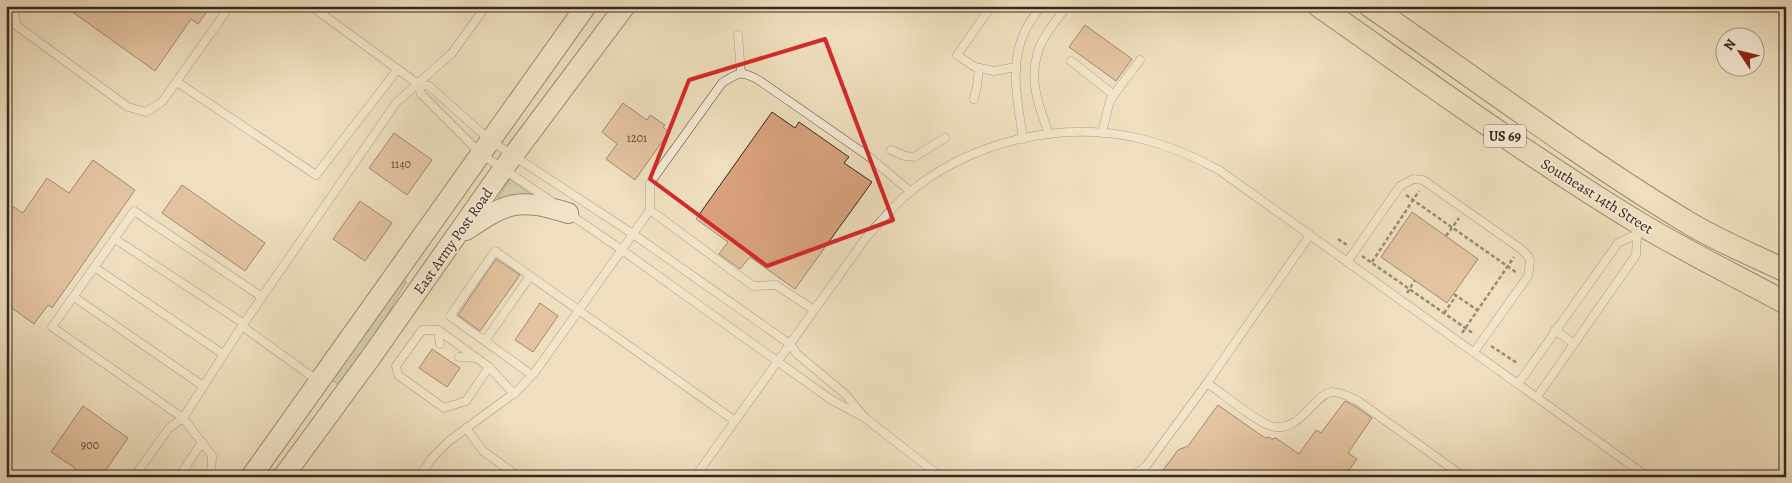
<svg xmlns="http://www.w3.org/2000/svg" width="1792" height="483" viewBox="0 0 1792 483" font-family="Alegreya,serif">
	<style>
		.green { fill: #b9c291; stroke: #76755a }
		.building { fill: #d8a27d; stroke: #342822 }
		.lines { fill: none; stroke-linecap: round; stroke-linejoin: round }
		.lane-casing { stroke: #635649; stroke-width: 9 }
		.secondary-casing { stroke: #342822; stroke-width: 22 }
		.primary-casing { stroke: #342822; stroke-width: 24 }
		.path { stroke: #342822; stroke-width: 2.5; stroke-dasharray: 4 2.5; stroke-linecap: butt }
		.lane { stroke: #f5ead5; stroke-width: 8 }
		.secondary { stroke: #f5ead5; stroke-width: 20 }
		.primary { stroke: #efdfbe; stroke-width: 22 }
		.marked { fill: none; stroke: #d62828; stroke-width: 4; stroke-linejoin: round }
		.labels { text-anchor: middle; stroke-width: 4; stroke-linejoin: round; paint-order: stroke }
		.number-label { font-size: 12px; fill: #5d4639 }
		.shield { fill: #f5ead5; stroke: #6e6258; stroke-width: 1 }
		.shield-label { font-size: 14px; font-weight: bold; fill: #342822 }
		.street-label { font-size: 15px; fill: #342822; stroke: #f5ead5 }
	</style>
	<rect width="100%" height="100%" fill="#efdfbe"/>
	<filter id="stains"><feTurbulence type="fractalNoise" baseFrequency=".004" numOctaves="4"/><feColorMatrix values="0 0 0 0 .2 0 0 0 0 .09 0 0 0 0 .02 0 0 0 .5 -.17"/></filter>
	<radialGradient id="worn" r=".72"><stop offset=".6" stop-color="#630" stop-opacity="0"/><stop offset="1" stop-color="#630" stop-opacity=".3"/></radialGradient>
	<g class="green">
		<polygon points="510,179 536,198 494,204"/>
		<polygon points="403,279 406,282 371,343 340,386 332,380"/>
	</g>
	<g class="building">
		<polygon points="64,6 211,6 198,24 191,19 155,71"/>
		<polygon points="1085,25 1132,59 1116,81 1069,47"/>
		<polygon points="623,103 647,120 650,115 665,125 663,127 669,132 635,180 606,159 617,144 602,132"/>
		<polygon points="772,112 795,128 799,122 849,157 844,163 872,182 795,289 750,257 740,269 719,254 728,242 696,219"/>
		<polygon points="394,133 432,160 407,195 369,168"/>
		<polygon points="93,160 135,190 52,308 48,305 34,324 6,304 6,202 23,213 47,178 69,193"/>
		<polygon points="182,185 265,243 245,271 162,213"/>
		<polygon points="360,201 392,223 365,261 333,239"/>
		<polygon points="1412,212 1478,259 1447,303 1381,257"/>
		<polygon points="496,259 520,275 480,331 458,315"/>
		<polygon points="540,303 558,316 533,352 515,340"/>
		<polygon points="432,349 460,368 447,387 419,368"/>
		<polygon points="1345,401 1355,406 1372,418 1348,453 1357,459 1344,477 1158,477 1178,450 1188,446 1218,405 1265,438 1269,437 1272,439 1276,438 1299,454 1316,430 1321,433"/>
		<polygon points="83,406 128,438 101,477 69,477 75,468 51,452"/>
	</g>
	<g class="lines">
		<g class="lane-casing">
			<g id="lane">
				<polyline points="18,6 14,12 17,26 128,107 146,112 162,102 230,6"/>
				<polyline points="311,6 418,84"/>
				<polyline points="988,6 990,8 957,55 975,67 994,71 1016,67"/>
				<polyline points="738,35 741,73"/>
				<polyline points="1071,61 1114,95"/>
				<polyline points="177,82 316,175 398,69"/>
				<polyline points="974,99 977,86 979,68"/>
				<polyline points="1102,133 1110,100 1140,60"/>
				<path d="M 1049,134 C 1040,109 1029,83 1037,55 C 1041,38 1056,21 1067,6"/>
				<path d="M 1023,139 C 1018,102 1008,64 1026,29 C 1030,21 1036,14 1041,6"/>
				<polyline points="891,150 905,156 914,157 945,138"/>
				<polyline points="551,201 481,154 421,94 418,84 429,86 491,141 633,234 790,344 797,354 845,394 865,418"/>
				<polyline points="650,210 753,286 776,285 814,310"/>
				<polyline points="568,213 622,250 830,399 865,418 941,477"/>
				<polyline points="115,239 243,323"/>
				<polyline points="1347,262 1400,186 1413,179 1423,180 1521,249 1528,256 1530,261 1528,276 1474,352"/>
				<polyline points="94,267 223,354"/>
				<polyline points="74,297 203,386"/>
				<polyline points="438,330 440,344"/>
				<polyline points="1555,330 1574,344"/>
				<polyline points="485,341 530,276"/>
				<polyline points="459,357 477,358"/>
				<polyline points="489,367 466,401 444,408 398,375 396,366 422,330 438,330 489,367 514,394"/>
				<polyline points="532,375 450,316 495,251 735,421"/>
				<polyline points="318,381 242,326 396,103 452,53 486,6"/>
				<polyline points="1207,383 1310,235"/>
				<polyline points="1518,384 1618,243 1637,234 1643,227"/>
				<polyline points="1537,397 1636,255 1637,234"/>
				<polyline points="466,428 483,451 519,477"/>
				<polyline points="1638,470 1649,477"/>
				<polyline points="134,477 169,428 183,418 52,327 134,211 262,297"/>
				<polyline points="179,477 202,442"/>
				<polyline points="211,477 212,456 183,418 242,326"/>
				<path d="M 419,477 L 432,458 L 449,441 L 517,391 L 535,372 L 650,210 L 650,183 L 722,83 C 739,72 742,70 760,81 L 868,156 L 911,192"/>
				<path d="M 695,477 L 865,239 C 877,225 890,210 904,197 C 967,142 1060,119 1142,139 C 1170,146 1195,157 1219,170 L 1638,470 L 1633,477"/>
				<path d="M 1132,477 L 1146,466 L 1207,383 C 1224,394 1253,420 1271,426 C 1299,435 1314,394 1332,392 C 1342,392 1349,397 1358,401 L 1464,477"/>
			</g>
		</g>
		<g class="secondary-casing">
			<g id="secondary">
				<path d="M 466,230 C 509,201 519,198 568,213"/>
				<polyline points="251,477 586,6"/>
				<polyline points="283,477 371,357 503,169 625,6"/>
			</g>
		</g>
		<g class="primary-casing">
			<g id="primary">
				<path d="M 1319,6 C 1426,81 1531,158 1642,225 C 1689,253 1738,277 1786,303"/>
				<path d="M 1370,6 C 1476,79 1578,156 1687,222 C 1718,241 1753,255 1786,271"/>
			</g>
		</g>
		<g class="path">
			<polyline points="1406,195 1517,273"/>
			<polyline points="1446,236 1459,218"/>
			<polyline points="1338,239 1347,245"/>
			<polyline points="1362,256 1474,334"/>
			<polyline points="1372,262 1419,191"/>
			<polyline points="1407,293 1415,280"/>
			<polyline points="1454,294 1477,310"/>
			<polyline points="1444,313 1456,296"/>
			<polyline points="1462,333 1514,257"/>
			<polyline points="1491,346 1517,363"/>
		</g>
		<use href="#lane" class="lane"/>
		<use href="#secondary" class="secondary"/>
		<use href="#primary" class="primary"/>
	</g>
	<path d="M0 0H1792V483H0ZM 825,39 L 893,220 L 767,266 L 650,179 L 689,80 Z" fill="#efdfbe" fill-opacity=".55" fill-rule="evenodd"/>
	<path class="marked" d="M 825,39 L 893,220 L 767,266 L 650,179 L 689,80 Z"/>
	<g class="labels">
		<g class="number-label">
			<text x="637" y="142">1201</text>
			<text x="401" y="168">1140</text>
			<text x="90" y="449">900</text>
		</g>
		<rect class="shield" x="1484" y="124.5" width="42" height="23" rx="4"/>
		<g class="shield-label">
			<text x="1505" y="141">US 69</text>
		</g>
		<g class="street-label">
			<text transform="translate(1597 196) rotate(32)" y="5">Southeast 14th Street</text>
			<text transform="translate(453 241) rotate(-55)" y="5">East Army Post Road</text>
		</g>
	</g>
	<rect width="1792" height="483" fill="none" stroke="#efdfbe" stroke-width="25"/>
	<rect x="8" y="8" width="1777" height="468" fill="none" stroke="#342822" stroke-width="2.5"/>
	<rect x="12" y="12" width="1767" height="458" fill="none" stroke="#342822"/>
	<g transform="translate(1740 52) rotate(305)"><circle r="24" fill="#f5ead5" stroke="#a89c8d"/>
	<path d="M0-4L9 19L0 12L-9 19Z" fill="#8f2418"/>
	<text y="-8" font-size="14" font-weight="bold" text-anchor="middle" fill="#342822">N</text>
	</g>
	<rect width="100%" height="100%" filter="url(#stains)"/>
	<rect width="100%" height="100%" fill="url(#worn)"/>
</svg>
